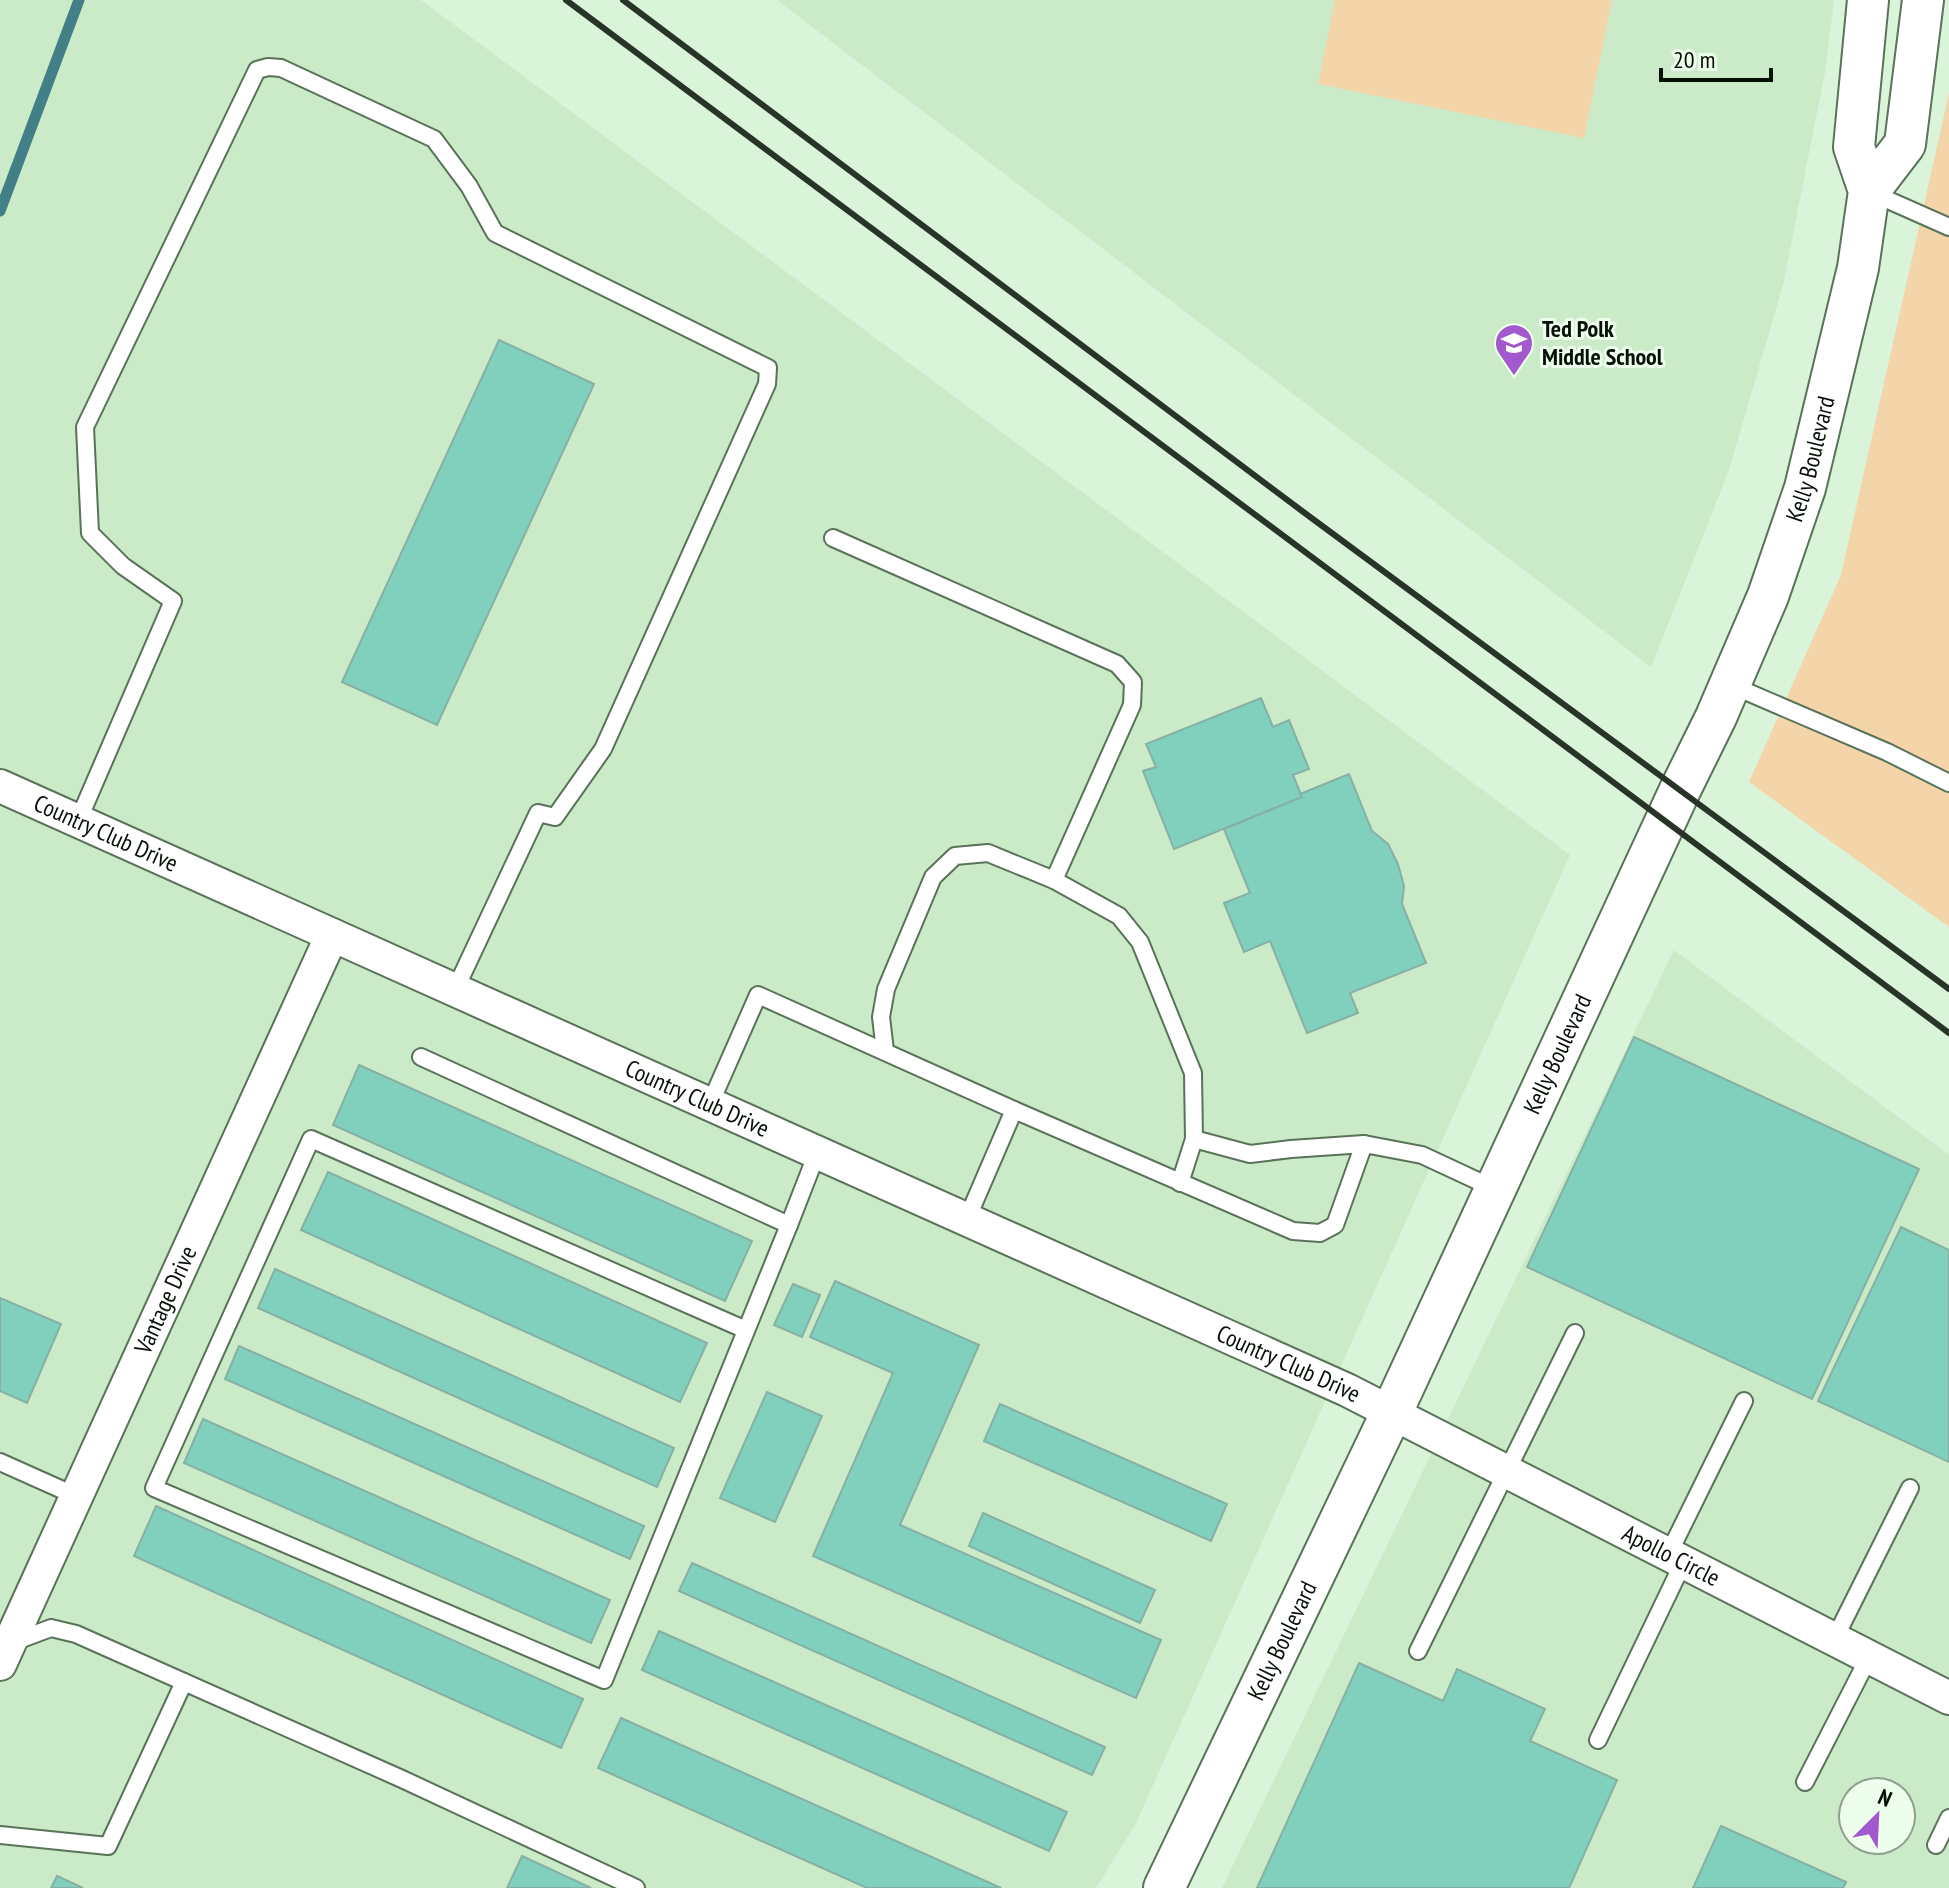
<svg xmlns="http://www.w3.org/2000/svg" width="1949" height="1888" viewBox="0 0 1949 1888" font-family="'PT Sans Narrow',sans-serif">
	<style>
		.built { fill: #caeac8; fill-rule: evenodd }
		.green { fill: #f3d5a9 }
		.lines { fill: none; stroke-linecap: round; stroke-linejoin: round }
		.stream { stroke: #427f87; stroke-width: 11 }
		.building { fill: #80d0bd; stroke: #87b0a5; stroke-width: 2 }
		.service-casing { stroke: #5a7259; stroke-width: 20 }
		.minor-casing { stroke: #5a7259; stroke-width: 36 }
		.tertiary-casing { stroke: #5a7259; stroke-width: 44 }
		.service { stroke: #fff; stroke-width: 16 }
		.minor { stroke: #fff; stroke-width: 32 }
		.tertiary { stroke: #fff; stroke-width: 40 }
		.rail { stroke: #283428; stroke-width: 6 }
		.labels { text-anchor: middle; stroke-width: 6; stroke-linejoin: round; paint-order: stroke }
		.poi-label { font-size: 24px; font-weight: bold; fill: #071007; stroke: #eefeed; text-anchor: start }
		.street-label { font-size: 24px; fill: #071007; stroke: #eefeed }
	</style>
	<rect width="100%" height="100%" fill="#d9f4d8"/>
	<g class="built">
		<polygon points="0,0 421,0 1570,855 1136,1823 1096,1888 0,1888"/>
		<polygon points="777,0 1834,0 1825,72 1783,285 1729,470 1651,667"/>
		<path d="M 1674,950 L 1949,1155 L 1949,1888 L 1222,1888 ZM 1853,1792 L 1901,1792 L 1901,1840 L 1853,1840 Z"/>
	</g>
	<g class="green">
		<polygon points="1335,0 1612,0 1584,138 1318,84"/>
		<polygon points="1949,93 1949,927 1749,782 1841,575"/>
	</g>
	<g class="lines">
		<polyline class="stream" points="0,211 79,0"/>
	</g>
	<g class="building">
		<polygon points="499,340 594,384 437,725 342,682"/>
		<polygon points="1261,698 1273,727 1289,720 1309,769 1293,775 1302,797 1174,849 1143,771 1156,767 1146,744"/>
		<polygon points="1349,774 1372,831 1388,844 1398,864 1404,886 1402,904 1426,963 1350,993 1358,1013 1307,1033 1270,941 1244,952 1224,903 1250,893 1224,829 1302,797 1300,794"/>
		<polygon points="1634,1037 1919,1169 1812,1399 1527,1267"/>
		<polygon points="359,1065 752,1241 725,1301 333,1125"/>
		<polygon points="328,1172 707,1343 680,1402 301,1230"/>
		<polygon points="1901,1227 1949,1250 1949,1462 1818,1401"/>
		<polygon points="275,1269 674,1448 657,1487 258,1308"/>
		<polygon points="835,1281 979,1345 900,1525 1161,1640 1136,1698 813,1556 893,1373 810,1337"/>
		<polygon points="793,1284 820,1295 802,1337 774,1325"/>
		<polygon points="0,1298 61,1324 27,1403 0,1391"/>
		<polygon points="239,1346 644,1526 630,1559 225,1379"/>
		<polygon points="767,1392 822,1416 775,1522 720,1498"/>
		<polygon points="1000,1404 1227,1504 1211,1541 984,1441"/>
		<polygon points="203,1419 610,1600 591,1643 184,1463"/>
		<polygon points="156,1506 583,1699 561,1748 134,1556"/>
		<polygon points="983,1513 1155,1590 1140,1623 969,1546"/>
		<polygon points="692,1563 1105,1747 1092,1775 679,1591"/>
		<polygon points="659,1631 1067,1812 1049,1851 642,1670"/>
		<polygon points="1359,1663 1443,1701 1457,1669 1545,1709 1530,1741 1617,1780 1569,1888 1257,1888"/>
		<polygon points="621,1718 1001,1888 867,1888 598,1768"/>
		<polygon points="1721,1826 1846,1882 1843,1888 1693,1888"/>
		<polygon points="522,1856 591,1888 507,1888"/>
		<polygon points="57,1876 83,1888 51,1888"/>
	</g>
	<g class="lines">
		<g class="service-casing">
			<g id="service">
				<polyline points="1870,192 1949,227"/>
				<polyline points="833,538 1117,664 1133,682 1132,705 1054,880 1119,916 1140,942 1193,1073 1194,1139 1180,1183"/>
				<polyline points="1731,685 1887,752 1949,783"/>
				<polyline points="78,821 173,601 123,566 90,533 85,427 257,70 268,67 281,68 434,139 469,186 495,233 768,368 767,384 603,749 555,817 538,813 455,990"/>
				<polyline points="885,1051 881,1017 886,989 933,877 955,856 988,853 1054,880"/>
				<polyline points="421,1057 789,1225"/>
				<polyline points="710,1104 758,995 1014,1110 967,1219"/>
				<polyline points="1014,1110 1293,1231 1320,1233 1335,1225 1364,1144 1422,1155 1495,1189"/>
				<polyline points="1194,1139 1250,1154 1291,1149 1364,1144"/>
				<polyline points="746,1330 311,1139 154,1488 604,1680 789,1225 817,1153"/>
				<polyline points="0,1462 76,1496"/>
				<polyline points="1668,1555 1744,1401"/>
				<polyline points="1834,1640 1910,1488"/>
				<polyline points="11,1643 51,1628 76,1634 402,1779 636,1888"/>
				<polyline points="1418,1651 1575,1333"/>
				<polyline points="1598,1740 1683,1563"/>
				<polyline points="1805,1782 1869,1657"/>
				<polyline points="0,1835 108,1846 184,1682"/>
				<polyline points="1936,1845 1949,1818"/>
			</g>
		</g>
		<g class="minor-casing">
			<g id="minor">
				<path id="s1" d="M 0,786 L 1347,1390 L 1949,1698"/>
				<path id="s2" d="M 0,1664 L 332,935"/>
			</g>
		</g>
		<g class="tertiary-casing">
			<g id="tertiary">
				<polyline points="1869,191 1905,144 1923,0"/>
				<path id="s3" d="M 1164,1888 L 1392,1412 L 1680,790 L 1716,717 L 1768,596 L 1805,488 L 1858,268 L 1869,191 L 1854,147 L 1868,0"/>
			</g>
		</g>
		<use href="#service" class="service"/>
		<use href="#minor" class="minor"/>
		<use href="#tertiary" class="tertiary"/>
		<g class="rail">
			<polyline points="566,0 1949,1033"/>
			<polyline points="623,0 1302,511 1949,989"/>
		</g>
	</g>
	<defs>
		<g id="school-pin" transform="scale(2)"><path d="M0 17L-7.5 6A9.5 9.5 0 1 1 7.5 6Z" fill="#a159cd" stroke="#eefeed"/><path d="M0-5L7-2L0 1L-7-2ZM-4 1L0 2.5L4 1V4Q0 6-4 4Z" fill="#fff"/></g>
	</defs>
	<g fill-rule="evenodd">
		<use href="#school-pin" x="1514" y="343"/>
	</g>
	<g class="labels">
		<g class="poi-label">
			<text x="1542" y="337">Ted Polk<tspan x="1542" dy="28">Middle School</tspan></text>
		</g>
		<g class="street-label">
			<text dy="8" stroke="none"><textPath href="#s3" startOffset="1570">Kelly Boulevard</textPath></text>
			<text dy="8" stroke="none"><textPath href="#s1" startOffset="116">Country Club Drive</textPath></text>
			<text dy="8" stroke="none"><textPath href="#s3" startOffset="922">Kelly Boulevard</textPath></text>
			<text dy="8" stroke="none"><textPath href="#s1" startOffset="764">Country Club Drive</textPath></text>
			<text dy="8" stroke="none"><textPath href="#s2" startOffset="400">Vantage Drive</textPath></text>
			<text dy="8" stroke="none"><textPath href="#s1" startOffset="1412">Country Club Drive</textPath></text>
			<text dy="8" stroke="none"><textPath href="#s1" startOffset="1840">Apollo Circle</textPath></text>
			<text dy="8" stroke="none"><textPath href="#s3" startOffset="274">Kelly Boulevard</textPath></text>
		</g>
	</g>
	<g transform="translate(1877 1816) rotate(24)"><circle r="38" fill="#eefeed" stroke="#929f91" stroke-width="2"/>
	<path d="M0-6L14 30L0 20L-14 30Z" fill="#a159cd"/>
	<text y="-12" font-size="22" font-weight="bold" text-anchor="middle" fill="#071007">N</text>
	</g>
	<path d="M1661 68v12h110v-12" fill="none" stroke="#071007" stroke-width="4"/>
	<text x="1673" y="68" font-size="24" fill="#071007" stroke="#eefeed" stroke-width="6" paint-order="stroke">20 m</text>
</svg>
